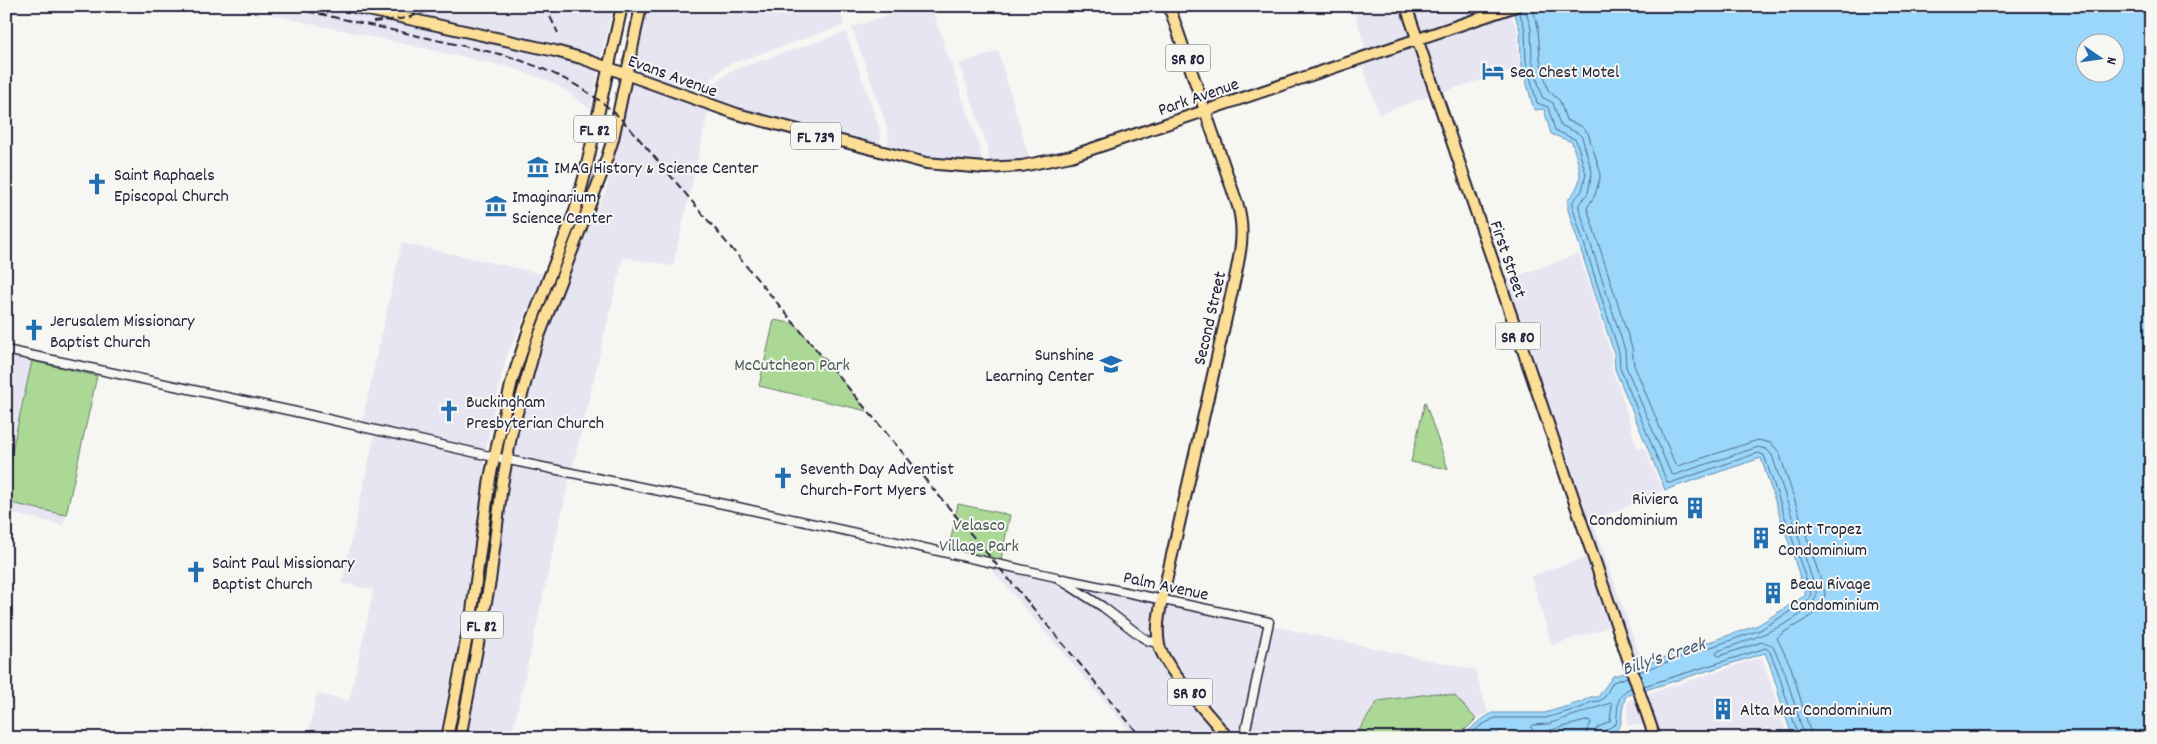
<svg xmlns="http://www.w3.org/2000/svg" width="2157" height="744" viewBox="0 0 2157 744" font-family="Dekko,sans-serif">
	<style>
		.built { fill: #e6e5f1 }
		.green { fill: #acd896; stroke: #677d68 }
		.water { fill: #9ad7fb; stroke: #6a8fae; fill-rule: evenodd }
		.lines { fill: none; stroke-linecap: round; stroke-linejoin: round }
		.shore { stroke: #526a88; stroke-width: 1 }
		.tertiary-casing { stroke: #22223b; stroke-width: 11 }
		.primary-casing { stroke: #22223b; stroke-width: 14 }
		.tertiary { stroke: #f6f6f2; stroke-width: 8 }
		.primary { stroke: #fcde96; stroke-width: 10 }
		.rail { stroke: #22223b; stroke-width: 2; stroke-dasharray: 8 4; stroke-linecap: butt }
		.labels { text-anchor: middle; stroke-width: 4; stroke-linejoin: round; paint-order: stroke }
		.shield { fill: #f6f6f2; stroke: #626272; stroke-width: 1 }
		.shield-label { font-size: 16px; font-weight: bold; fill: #22223b }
		.poi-label { font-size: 18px; fill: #22223b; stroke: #f6f6f2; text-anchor: start }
		.street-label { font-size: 18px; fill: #22223b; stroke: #f6f6f2 }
		.park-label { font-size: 18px; fill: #4b5956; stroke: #f6f6f2 }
		.water-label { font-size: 19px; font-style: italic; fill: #465875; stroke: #f6f6f2 }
	</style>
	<rect width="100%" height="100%" fill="#f6f6f2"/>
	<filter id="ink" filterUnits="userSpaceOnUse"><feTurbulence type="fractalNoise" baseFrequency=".02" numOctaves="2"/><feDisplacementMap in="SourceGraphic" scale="10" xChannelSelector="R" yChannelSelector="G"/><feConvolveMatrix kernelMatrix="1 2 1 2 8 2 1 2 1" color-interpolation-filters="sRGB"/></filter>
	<g filter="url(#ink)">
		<g class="built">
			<polygon points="232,6 334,6 554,54 599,69 590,109 567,91 547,80 509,67"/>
			<polygon points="365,6 613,6 600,62"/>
			<polygon points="648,6 838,6 844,25 727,65 709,80 714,84 730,71 846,32 877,122 881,136 879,149 763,118 635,75"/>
			<polygon points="915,6 931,6 980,149 982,164 952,163 887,151 889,136 885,121 852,27"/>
			<polygon points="1353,6 1402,6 1413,37 1367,53"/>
			<polygon points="1410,6 1504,6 1420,35"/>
			<polygon points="1510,11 1517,30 1519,68 1439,93 1422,41"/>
			<polygon points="1415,44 1432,95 1379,114 1362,63"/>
			<polygon points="998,51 1030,161 989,164 988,148 959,64"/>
			<polygon points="633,82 709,109 673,266 623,257 572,470 512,458 531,377 551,318 607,187"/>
			<polygon points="402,243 543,274 505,361 489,431 486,452 362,423"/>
			<polygon points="1579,254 1611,354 1612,370 1619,386 1637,448 1645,448 1662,491 1644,500 1592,520 1642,662 1635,665 1503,281"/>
			<polygon points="6,354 97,373 63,525 6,512"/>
			<polygon points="375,433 485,458 468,591 439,738 322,738 308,735 317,694 349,701 374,590 342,583"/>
			<polygon points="511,464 570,476 511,738 467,738 497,578"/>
			<polygon points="1589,556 1613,626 1552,645 1531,576"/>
			<polygon points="987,564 1055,580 1101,610 1140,640 1156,646 1224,738 1136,738"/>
			<polygon points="1076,585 1158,601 1155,639 1144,635 1127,620"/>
			<polygon points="1165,603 1265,624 1240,738 1233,738 1172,665 1165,651 1161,629"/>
			<polygon points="1272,626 1475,670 1488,713 1476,719 1455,696 1436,693 1378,701 1354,738 1248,738"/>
			<polygon points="1762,657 1788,738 1659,738 1645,695"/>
			<polygon points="1638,697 1651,738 1647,738 1642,725 1627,725 1628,701"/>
		</g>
		<g class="green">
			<polygon points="774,320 795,324 867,411 759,386"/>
			<polygon points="32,361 97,376 66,515 6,502 6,468 8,468"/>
			<polygon points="1425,402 1448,469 1411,462"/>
			<polygon points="958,504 1010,515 1000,564 948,553"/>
			<polygon points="1436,693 1455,696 1476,719 1466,729 1451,732 1445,738 1354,738 1378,701"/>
		</g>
		<path class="water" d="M 1512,6 L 2151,6 L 2151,738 L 1794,738 C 1781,711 1777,680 1765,653 L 1626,696 C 1616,722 1632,729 1596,738 L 1528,738 L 1513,732 L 1500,731 L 1495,738 L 1448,738 L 1466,733 L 1478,722 L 1492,713 L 1545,713 L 1581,702 L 1590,697 L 1598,697 L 1613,676 L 1632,671 L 1637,667 L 1758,625 L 1806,595 L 1761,458 L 1665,490 L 1615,369 L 1614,353 L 1568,210 L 1568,200 C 1586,179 1580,170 1573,146 L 1572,142 L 1551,134 L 1544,109 L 1534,110 L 1521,62 L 1520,30 ZM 2084,42 L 2114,42 L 2114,72 L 2084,72 Z"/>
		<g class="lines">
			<g class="shore">
				<path d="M 1524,6 L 1531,28 L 1532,60 L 1542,97 L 1553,103 L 1560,125 L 1578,133 L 1582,137 L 1592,172 L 1588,193 L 1579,204 L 1579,208 L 1625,350 L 1626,367 L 1671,474 L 1674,475 L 1758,447 L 1766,449 L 1772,455 L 1816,591 C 1821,617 1738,644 1718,651 L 1716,654 L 1719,656 L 1762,642 L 1772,645 L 1784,670 L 1805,738"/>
				<path d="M 1532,6 L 1538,27 L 1540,59 L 1548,90 L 1560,101 L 1566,120 L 1581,126 L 1588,133 L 1600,171 L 1600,178 L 1595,195 L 1587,208 L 1632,348 L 1634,365 L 1675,464 L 1678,466 L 1758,440 L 1771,443 L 1779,452 L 1825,593 C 1824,617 1791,624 1777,638 L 1791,667 L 1812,738"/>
				<polyline points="1519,11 1525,29 1526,61 1537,103 1548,107 1555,130 1576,140 1586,174 1582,191 1573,201 1573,209 1619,352 1620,368 1667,482 1670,483 1758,453 1764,455 1811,594 1808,600 1760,630 1639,672"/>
				<polyline points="1644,686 1766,648 1770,652 1778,672 1799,738"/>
				<polyline points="1467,738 1480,726 1495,718 1546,718 1583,707 1591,702 1599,701 1604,698 1613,682 1628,677"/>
				<polyline points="1535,738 1531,727 1533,725 1548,724 1611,703 1612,705 1610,721 1597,728 1594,738"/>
				<polyline points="1542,738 1544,732 1589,720 1591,723 1587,730 1586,738"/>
				<path d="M 1600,738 L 1602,732 L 1616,724 C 1619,708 1614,695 1631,688"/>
			</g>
			<g class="tertiary-casing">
				<g id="tertiary">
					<polyline points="6,350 301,413 494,457 733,506 1056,577 1103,607 1142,637 1149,641 1159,643"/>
					<polyline points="1063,579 1269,622 1244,738"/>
				</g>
			</g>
			<g class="primary-casing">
				<g id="primary">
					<polyline points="350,6 555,51 581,58 737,114 926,163 985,168 1022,166 1071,156 1516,6"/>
					<path d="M 1169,6 L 1238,206 C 1246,234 1239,259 1233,287 L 1162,599 C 1159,614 1156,629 1159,645 C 1166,671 1210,715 1228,738"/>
					<polyline points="1406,6 1655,738"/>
					<polyline points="447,738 472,611 490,478 502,423 512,381 529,329 575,211 585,174 622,6"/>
					<polyline points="460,738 490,581 502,485 512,431 536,344 602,173 613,139 641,6"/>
				</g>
			</g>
			<use href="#tertiary" class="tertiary"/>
			<use href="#primary" class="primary"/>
			<g class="rail">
				<path d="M 284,6 L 504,55 C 546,68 586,86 618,116 C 634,132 649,151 664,168 L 1142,738"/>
				<polyline points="545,6 558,33"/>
				<polyline points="373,22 407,18 443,6"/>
			</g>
		</g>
	</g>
	<defs>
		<g id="hotel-bare" transform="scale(1.725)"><path d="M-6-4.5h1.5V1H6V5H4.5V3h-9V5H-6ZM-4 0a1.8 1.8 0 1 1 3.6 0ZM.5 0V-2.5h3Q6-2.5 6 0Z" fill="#1f6fb2" stroke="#f6f6f2" stroke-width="2.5" paint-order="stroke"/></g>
		<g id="museum-bare" transform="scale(1.725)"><path d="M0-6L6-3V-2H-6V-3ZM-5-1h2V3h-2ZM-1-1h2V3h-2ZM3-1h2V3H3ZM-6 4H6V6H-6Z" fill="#1f6fb2" stroke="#f6f6f2" stroke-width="2.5" paint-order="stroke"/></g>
		<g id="church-bare" transform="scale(1.725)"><path d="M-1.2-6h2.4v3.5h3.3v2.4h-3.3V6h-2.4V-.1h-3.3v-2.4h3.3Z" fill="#1f6fb2" stroke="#f6f6f2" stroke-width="2.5" paint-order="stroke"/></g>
		<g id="school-bare" transform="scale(1.725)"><path d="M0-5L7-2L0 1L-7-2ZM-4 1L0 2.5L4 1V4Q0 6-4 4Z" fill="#1f6fb2" stroke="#f6f6f2" stroke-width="2.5" paint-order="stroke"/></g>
		<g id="building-bare" transform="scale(1.725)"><path d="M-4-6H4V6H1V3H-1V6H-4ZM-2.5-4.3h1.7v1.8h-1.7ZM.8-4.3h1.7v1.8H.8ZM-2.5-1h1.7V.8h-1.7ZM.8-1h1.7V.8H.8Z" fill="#1f6fb2" stroke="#f6f6f2" stroke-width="2.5" paint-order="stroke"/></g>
	</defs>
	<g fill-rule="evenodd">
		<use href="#hotel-bare" x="1493" y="71"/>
		<use href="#museum-bare" x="538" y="167"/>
		<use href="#church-bare" x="97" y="184"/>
		<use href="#museum-bare" x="496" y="206"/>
		<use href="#church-bare" x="34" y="330"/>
		<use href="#school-bare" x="1111" y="364"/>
		<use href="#church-bare" x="449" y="411"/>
		<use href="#church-bare" x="783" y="478"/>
		<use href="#building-bare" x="1695" y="508"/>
		<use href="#building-bare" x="1761" y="538"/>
		<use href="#church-bare" x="196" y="572"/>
		<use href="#building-bare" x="1773" y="593"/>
		<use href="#building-bare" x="1723" y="709"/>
	</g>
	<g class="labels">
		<g class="shield">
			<rect x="1165.5" y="44.5" width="45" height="27" rx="4"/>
			<rect x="574" y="115.5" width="42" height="27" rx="4"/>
			<rect x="791" y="122.5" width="50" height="27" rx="4"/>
			<rect x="1495.5" y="322.5" width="45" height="27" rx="4"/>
			<rect x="461" y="611.5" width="42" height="27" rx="4"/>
			<rect x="1167.5" y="678.5" width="45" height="27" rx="4"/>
		</g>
		<g class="shield-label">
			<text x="1188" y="64">SR 80</text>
			<text x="595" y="135">FL 82</text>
			<text x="816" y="142">FL 739</text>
			<text x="1518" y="342">SR 80</text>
			<text x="482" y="631">FL 82</text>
			<text x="1190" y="698">SR 80</text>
		</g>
		<g class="poi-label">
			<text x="1510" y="77">Sea Chest Motel</text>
			<text x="554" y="173">IMAG History &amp; Science Center</text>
			<text x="114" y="180">Saint Raphaels<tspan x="114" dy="21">Episcopal Church</tspan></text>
			<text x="512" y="202">Imaginarium<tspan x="512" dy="21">Science Center</tspan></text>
			<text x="50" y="326">Jerusalem Missionary<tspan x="50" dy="21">Baptist Church</tspan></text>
			<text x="1094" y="360" text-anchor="end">Sunshine<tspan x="1094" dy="21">Learning Center</tspan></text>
			<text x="466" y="407">Buckingham<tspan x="466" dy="21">Presbyterian Church</tspan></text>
			<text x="800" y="474">Seventh Day Adventist<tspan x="800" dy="21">Church-Fort Myers</tspan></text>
			<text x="1678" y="504" text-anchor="end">Riviera<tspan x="1678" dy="21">Condominium</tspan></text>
			<text x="1778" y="534">Saint Tropez<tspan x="1778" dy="21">Condominium</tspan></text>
			<text x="212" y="568">Saint Paul Missionary<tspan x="212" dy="21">Baptist Church</tspan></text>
			<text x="1790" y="589">Beau Rivage<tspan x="1790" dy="21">Condominium</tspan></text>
			<text x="1740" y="715">Alta Mar Condominium</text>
		</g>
		<g class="street-label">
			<text transform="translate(673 75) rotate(20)" y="6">Evans Avenue</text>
			<text transform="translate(1198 96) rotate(-19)" y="6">Park Avenue</text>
			<text transform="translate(1509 259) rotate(71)" y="6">First Street</text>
			<text transform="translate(1209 318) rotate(-77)" y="6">Second Street</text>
			<text transform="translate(1166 585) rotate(12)" y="6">Palm Avenue</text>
		</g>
		<g class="park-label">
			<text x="792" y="370">McCutcheon Park</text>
			<text x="979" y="530">Velasco<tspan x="979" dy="21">Village Park</tspan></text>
		</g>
		<g class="water-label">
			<text transform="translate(1663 655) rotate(-18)" y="7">Billy's Creek</text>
		</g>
	</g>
	<rect width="2157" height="744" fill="none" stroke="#f6f6f2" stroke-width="25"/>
	<rect x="12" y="12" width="2132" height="719" fill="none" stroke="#22223b" stroke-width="2" filter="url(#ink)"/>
	<g transform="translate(2100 58) rotate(103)"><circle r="24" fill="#f6f6f2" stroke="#a1a1a9"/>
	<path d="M0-4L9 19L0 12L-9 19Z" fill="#1f6fb2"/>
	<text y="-8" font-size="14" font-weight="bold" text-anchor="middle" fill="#22223b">N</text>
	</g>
</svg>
